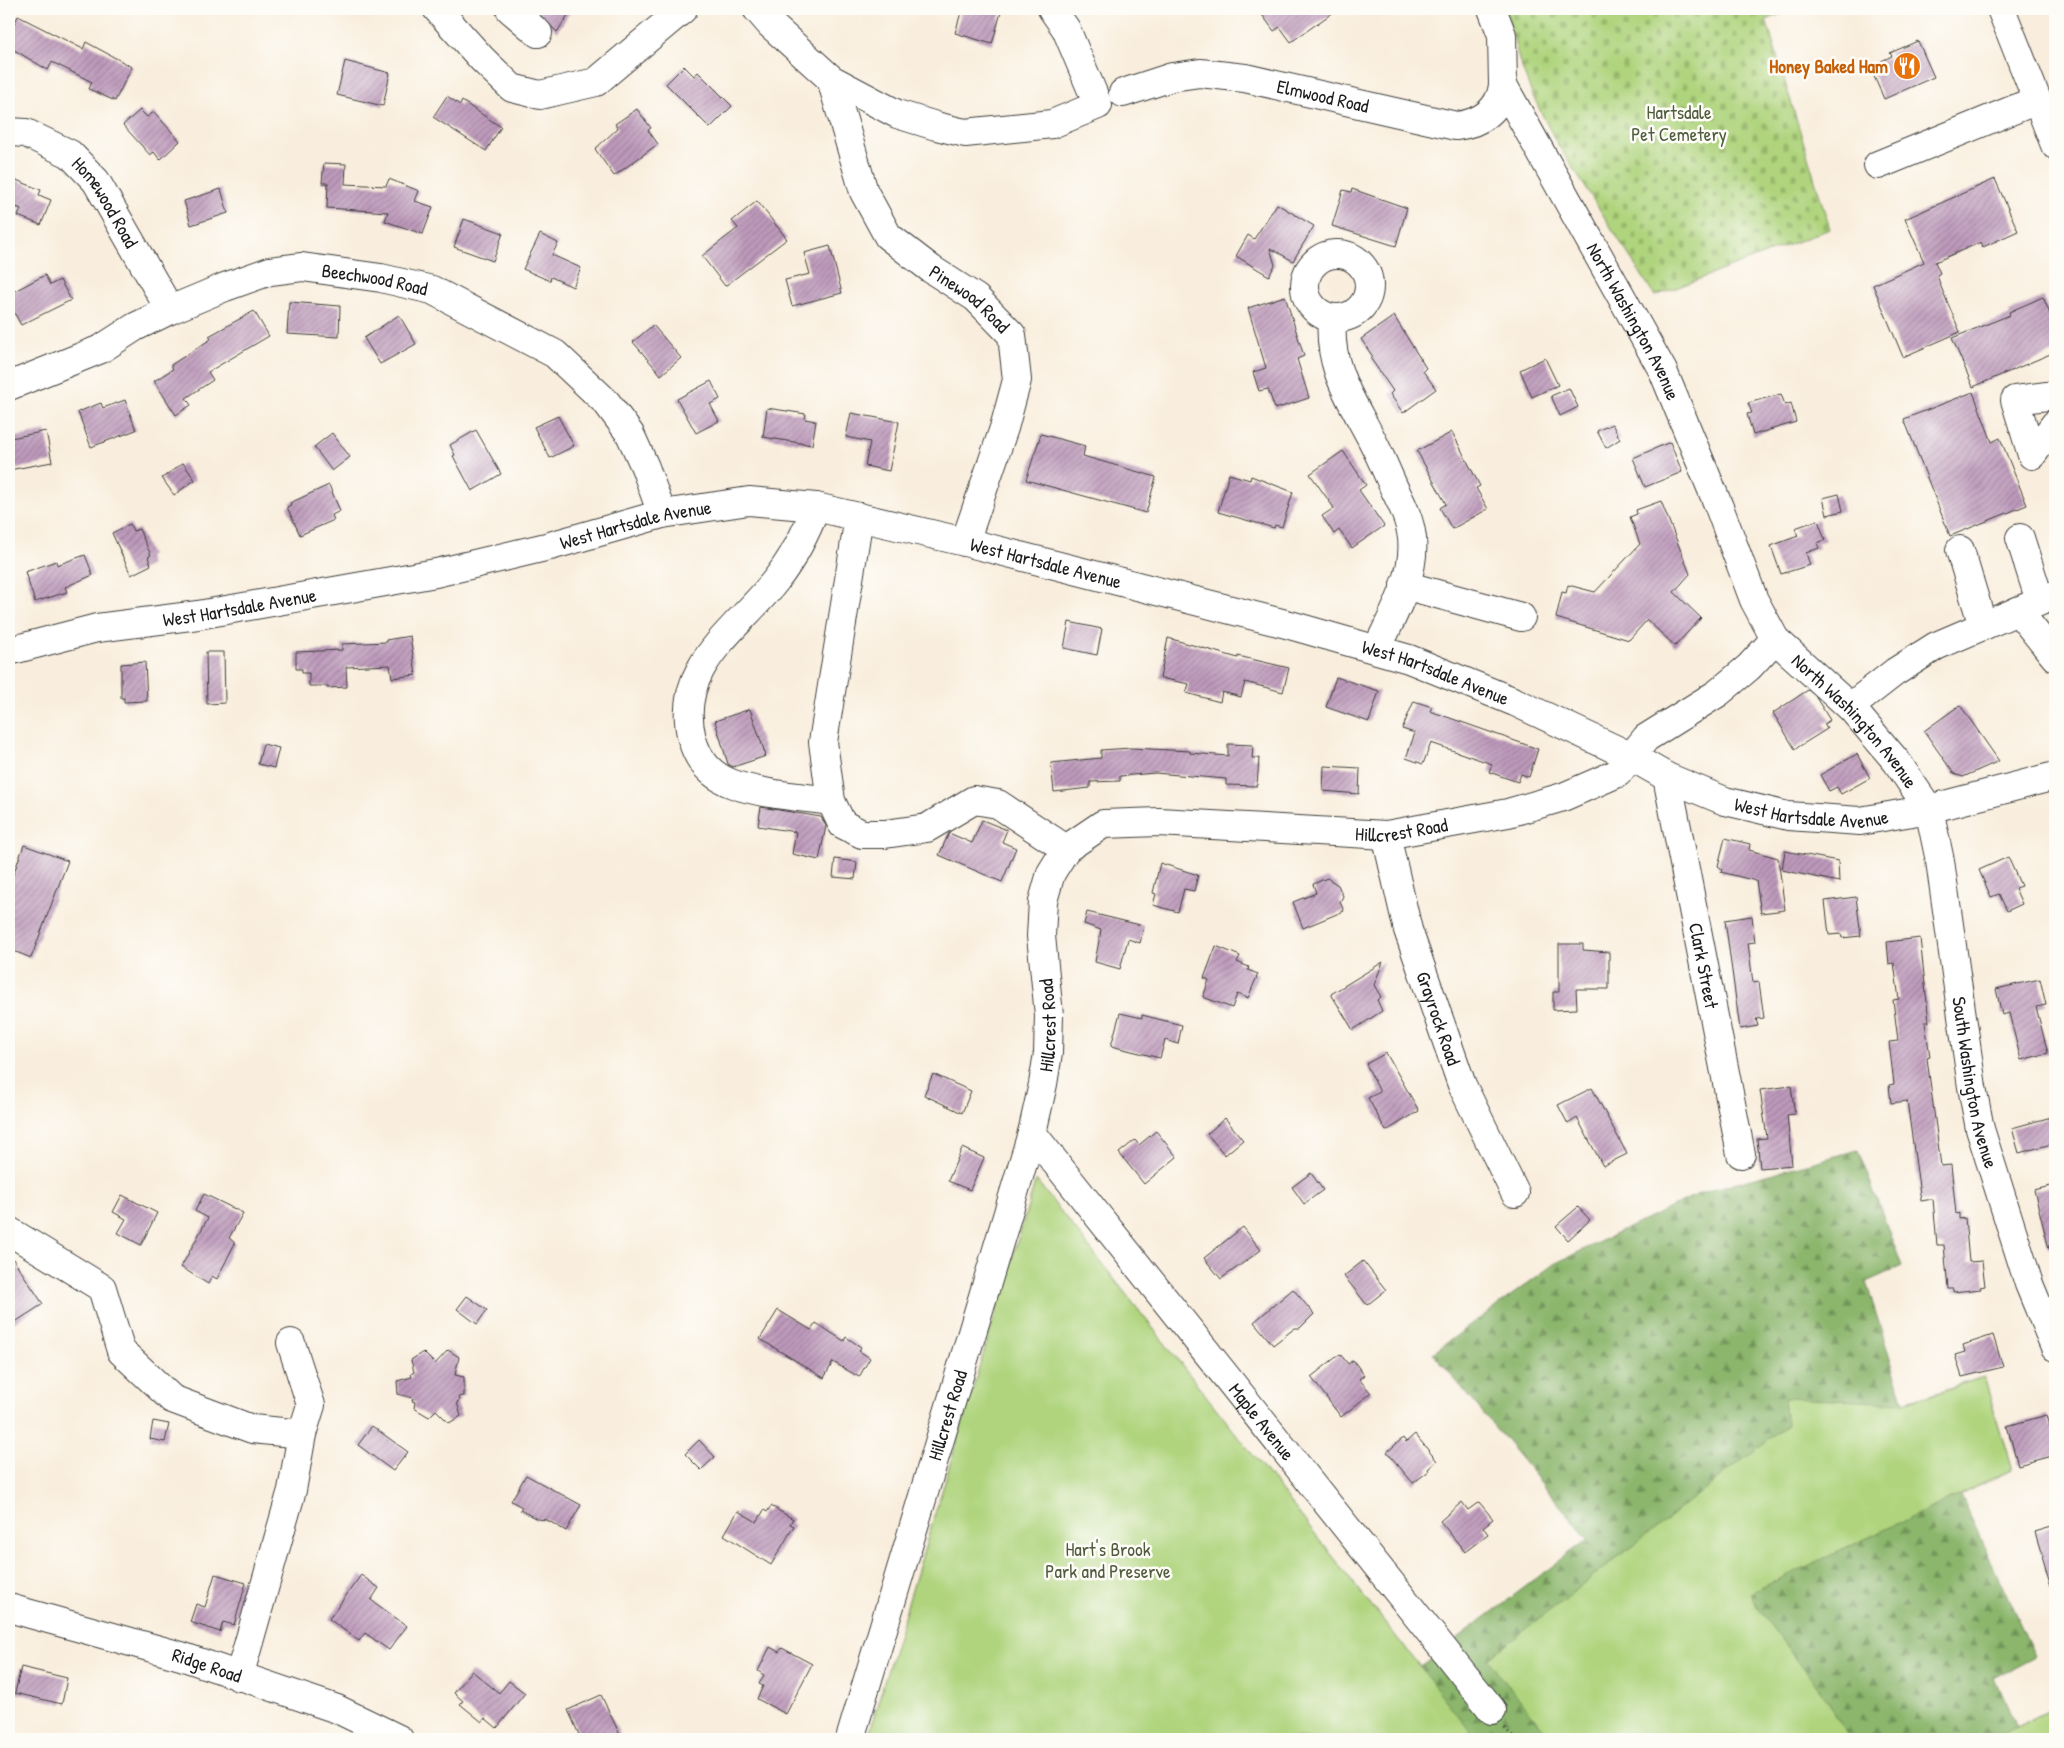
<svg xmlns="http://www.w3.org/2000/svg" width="2064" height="1748" viewBox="0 0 2064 1748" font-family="'Patrick Hand',sans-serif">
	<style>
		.forest { fill: url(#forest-firs); stroke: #546944 }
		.cemetery { fill: url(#cemetery-stones); stroke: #66784c }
		.park { fill: #afd47d; stroke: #66784c }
		.building { fill: url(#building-hatch) }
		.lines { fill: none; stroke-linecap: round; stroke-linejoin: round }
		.minor-casing { stroke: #3d3c39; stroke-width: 30 }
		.major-casing { stroke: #3d3c39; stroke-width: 30 }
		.path { stroke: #3d3c39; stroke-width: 3; stroke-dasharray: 1 4; stroke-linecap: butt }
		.minor { stroke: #fff; stroke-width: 28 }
		.major { stroke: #fff; stroke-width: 28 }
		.labels { text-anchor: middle; stroke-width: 5; stroke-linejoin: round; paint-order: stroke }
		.food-label { font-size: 19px; font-weight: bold; fill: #c56008; stroke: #fdfcf7; text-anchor: end }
		.street-label { font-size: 19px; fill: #1c1c1c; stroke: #fdfcf7 }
		.park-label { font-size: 19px; fill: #4f5c3e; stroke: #fdfcf7 }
	</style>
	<defs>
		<pattern id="forest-firs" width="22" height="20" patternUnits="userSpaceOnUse" patternTransform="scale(1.25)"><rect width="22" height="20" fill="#8bb66c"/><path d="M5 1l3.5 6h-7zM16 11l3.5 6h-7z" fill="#719358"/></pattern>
		<pattern id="cemetery-stones" width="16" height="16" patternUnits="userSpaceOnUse" patternTransform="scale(1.25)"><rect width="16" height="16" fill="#afd47d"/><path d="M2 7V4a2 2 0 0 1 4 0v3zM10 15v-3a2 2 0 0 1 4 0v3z" fill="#96b56b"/></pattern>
		<pattern id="building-hatch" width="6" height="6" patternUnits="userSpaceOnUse" patternTransform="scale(1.25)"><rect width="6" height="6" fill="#be9abc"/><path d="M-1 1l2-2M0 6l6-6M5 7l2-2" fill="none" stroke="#9a7d98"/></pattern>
	</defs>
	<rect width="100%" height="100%" fill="#fdfcf7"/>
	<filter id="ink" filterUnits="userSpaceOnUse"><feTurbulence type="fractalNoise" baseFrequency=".02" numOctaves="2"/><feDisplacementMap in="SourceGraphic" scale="10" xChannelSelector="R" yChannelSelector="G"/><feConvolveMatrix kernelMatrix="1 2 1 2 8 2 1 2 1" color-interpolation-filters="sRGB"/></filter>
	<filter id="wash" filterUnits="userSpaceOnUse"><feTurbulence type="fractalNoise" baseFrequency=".0096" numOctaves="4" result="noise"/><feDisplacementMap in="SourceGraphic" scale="20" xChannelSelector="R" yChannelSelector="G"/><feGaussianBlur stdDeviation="1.12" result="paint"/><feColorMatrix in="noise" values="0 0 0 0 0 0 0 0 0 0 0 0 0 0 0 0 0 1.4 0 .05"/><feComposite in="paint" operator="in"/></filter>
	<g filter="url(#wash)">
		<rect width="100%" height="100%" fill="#f9eedd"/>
		<polygon class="forest" points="1858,1150 1902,1266 1866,1282 1904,1402 1984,1377 2012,1470 1960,1495 2035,1656 1995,1677 2016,1727 2055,1708 2055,1739 867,1739 1036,1180 1420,1667 1588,1539 1433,1353 1554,1264 1700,1193"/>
		<polygon class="cemetery" points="1506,9 1793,9 1766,20 1830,229 1655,296 1555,140 1532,94 1519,60"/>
		<g class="park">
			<polygon points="1036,1180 1420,1667 1476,1739 867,1739"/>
			<polygon points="1984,1377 2012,1470 1750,1593 1760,1612 1820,1690 1850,1739 1551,1739 1488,1659 1787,1425 1784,1398 1904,1403"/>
			<polygon points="2055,1708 2055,1739 1991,1739"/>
		</g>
		<g id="blocks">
			<g class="building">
				<polygon points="534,9 572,9 557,32"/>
				<polygon points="962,9 1002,9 992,44 955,33"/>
				<polygon points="1258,9 1338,9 1291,42 1280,27 1274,31"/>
				<polygon points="18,16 83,49 86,42 132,67 115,101 89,89 92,82 52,62 48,70 9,47 9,35"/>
				<polygon points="1918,41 1934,77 1884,99 1873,74 1878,71 1875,64 1892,56 1890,53"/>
				<polygon points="345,61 390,73 383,106 337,95"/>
				<polygon points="684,66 694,76 698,72 732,106 710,128 666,84"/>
				<polygon points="447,96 460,105 462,101 501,127 486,151 433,117"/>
				<polygon points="637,109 651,128 648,130 658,144 614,176 595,149 618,128 615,124"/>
				<polygon points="140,110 147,117 154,112 180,141 160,160 154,152 150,155 123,125"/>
				<polygon points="324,163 346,164 345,184 386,186 389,179 419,191 415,201 433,207 423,234 385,221 388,212 327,208 328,183 322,183"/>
				<polygon points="9,177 41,190 39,195 51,200 41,225 18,216 21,209 9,204"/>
				<polygon points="1995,179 2018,231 1983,247 1981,242 1935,262 1940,273 1937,275 1941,287 1960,332 1903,357 1873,285 1924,262 1905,219"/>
				<polygon points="221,189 228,213 191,225 184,201"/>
				<polygon points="1352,189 1407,208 1396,246 1332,226 1343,190 1351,192"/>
				<polygon points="757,201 787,239 725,286 702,256 738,228 732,221"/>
				<polygon points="1277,204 1314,226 1293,261 1270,248 1275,265 1269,276 1236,256 1248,235 1254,239"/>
				<polygon points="464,219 503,233 493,261 454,247"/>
				<polygon points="540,234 558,243 552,255 581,268 573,287 551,277 550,281 523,269"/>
				<polygon points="830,246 842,293 792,306 785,280 810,274 804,253"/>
				<polygon points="45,275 50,285 60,280 71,300 21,325 9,303 9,294"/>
				<polygon points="1285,296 1304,356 1297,359 1309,398 1275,409 1268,389 1259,391 1253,372 1266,368 1248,308"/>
				<polygon points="2043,297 2055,326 2055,352 1973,387 1952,338 2010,315 2009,312"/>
				<polygon points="289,302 340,306 339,337 287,334"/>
				<polygon points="254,311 269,336 208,372 213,380 186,398 191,405 176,415 154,381 173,369 171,365 211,339 209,336"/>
				<polygon points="399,315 416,344 380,364 364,338"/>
				<polygon points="1394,316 1426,368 1423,371 1436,389 1403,413 1390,394 1393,391 1371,359 1373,357 1361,339"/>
				<polygon points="653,325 681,358 661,375 633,342"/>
				<polygon points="1545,358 1558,385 1532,397 1520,370"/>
				<polygon points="711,381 720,399 710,404 719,421 696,433 677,399"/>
				<polygon points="1569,388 1578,407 1560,416 1551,396"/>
				<polygon points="1973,392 1992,442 2000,438 2027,505 1950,536 1904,419"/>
				<polygon points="1781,394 1785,405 1791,403 1796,422 1753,435 1747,414 1752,413 1748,403"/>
				<polygon points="125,400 136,430 91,447 78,412 101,403 103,408"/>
				<polygon points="767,408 806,414 805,419 816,421 812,445 763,437"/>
				<polygon points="851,413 899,422 889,471 865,466 870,442 846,437"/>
				<polygon points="558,416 574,446 550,458 534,427"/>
				<polygon points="1612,424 1620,439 1606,448 1597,431"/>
				<polygon points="476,430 501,474 472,491 453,456 455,455 450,445"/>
				<polygon points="46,431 52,462 9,470 9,441 11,441 11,438"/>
				<polygon points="1452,432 1480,486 1476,488 1488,509 1452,529 1440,508 1446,504 1417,451"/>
				<polygon points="332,433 350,457 332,471 314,447"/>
				<polygon points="1041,434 1085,446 1083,456 1156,477 1146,513 1026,480"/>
				<polygon points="1670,442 1682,472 1645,487 1633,458"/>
				<polygon points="1343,451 1366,485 1359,490 1384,526 1352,548 1339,530 1334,534 1322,516 1334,508 1310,474"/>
				<polygon points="183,463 195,480 174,495 162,478"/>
				<polygon points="1229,474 1250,480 1251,476 1293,492 1282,527 1275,525 1274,528 1218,512"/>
				<polygon points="329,485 340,511 332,515 334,520 300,535 287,507 291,505 290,503"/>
				<polygon points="1839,494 1843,511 1827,515 1823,498"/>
				<polygon points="1661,501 1690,574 1674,592 1701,618 1675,646 1647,620 1629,640 1556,618 1562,592 1566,593 1568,585 1595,592 1640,544 1630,517 1637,514 1636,510"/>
				<polygon points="1818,520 1825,540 1817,543 1819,548 1806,553 1810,565 1781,574 1771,546 1798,536 1795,528"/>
				<polygon points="130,524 133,531 139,529 151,555 148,557 151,565 131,575 112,533"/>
				<polygon points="85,555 93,575 65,587 67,592 35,602 25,572 56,561 57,565"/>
				<polygon points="1069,622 1102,629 1097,655 1064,648"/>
				<polygon points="410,636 416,675 392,678 390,665 346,667 347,687 327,688 327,686 309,686 309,673 302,673 302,669 296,669 296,652 342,650 342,644 387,642 386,640"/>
				<polygon points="1168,638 1238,658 1238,656 1289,668 1283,692 1245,682 1241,697 1222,692 1220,702 1186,693 1189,684 1160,678"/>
				<polygon points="206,652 224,652 225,703 207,704"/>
				<polygon points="145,662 147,701 124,702 124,698 121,698 121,664"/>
				<polygon points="1336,677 1379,691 1369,722 1326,707"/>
				<polygon points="1808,690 1815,696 1830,720 1824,724 1827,729 1795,749 1773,713"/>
				<polygon points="1414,701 1432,707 1430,711 1538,749 1529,777 1521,774 1518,782 1489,772 1492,764 1431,743 1423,764 1406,758 1415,733 1402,729"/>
				<polygon points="1960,705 1999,761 1963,777 1954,774 1924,731"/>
				<polygon points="750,709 766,756 733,767 728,764 715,721"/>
				<polygon points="263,744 279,748 274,768 258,764"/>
				<polygon points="1228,744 1253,745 1252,758 1259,758 1257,786 1226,785 1226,779 1155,773 1120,776 1120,781 1090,782 1090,788 1054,792 1051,763 1101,758 1101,750 1131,748 1190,751 1190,753 1228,756"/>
				<polygon points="1857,754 1870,778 1841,794 1837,787 1829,791 1820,775"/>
				<polygon points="1324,766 1360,768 1359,794 1323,791"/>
				<polygon points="761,807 821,817 826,826 819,860 792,854 796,832 758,826"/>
				<polygon points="982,820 1007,830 1002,842 1016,848 1002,882 939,855 949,833 972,843"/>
				<polygon points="1725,838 1750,844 1749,850 1778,858 1785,910 1761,913 1756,881 1721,872 1722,869 1718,866"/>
				<polygon points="24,845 68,861 31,958 9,949 9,886"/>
				<polygon points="1785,851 1838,861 1839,882 1782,870"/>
				<polygon points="2008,857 2021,886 2015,888 2022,904 2007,911 1999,894 1991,897 1979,870"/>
				<polygon points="835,859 857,862 855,879 833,877"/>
				<polygon points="1160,863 1198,875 1194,891 1184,889 1178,912 1153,905 1156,894 1153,893"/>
				<polygon points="1327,878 1338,885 1343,896 1340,902 1344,911 1303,928 1293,902 1316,893 1313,884"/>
				<polygon points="1856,897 1861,936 1842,938 1841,934 1829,935 1825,901"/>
				<polygon points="1087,912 1144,926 1140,943 1128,939 1120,969 1095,962 1101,930 1084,924"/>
				<polygon points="1752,916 1755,942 1748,943 1753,983 1759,982 1764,1018 1756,1019 1758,1026 1740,1029 1725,920"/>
				<polygon points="1920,938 1929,1022 1925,1022 1930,1057 1927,1058 1941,1166 1951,1165 1956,1214 1959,1213 1959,1219 1965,1218 1969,1262 1982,1261 1985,1286 1980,1287 1981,1289 1953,1292 1953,1289 1948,1289 1944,1245 1937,1245 1933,1199 1921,1201 1907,1101 1891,1103 1889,1085 1894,1084 1889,1042 1898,1041 1893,1000 1899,999 1894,963 1889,964 1887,942"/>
				<polygon points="1559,944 1583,944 1583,950 1609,952 1609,989 1576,989 1577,1009 1553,1010 1553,992 1559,992"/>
				<polygon points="1216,946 1240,956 1237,962 1249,967 1248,970 1258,974 1248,998 1237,994 1232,1008 1203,997 1209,980 1204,978"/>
				<polygon points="1383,962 1374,985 1381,997 1377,1000 1382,1011 1353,1030 1331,994"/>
				<polygon points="2040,979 2046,1005 2036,1007 2048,1053 2021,1060 2009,1013 2002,1015 1996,989"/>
				<polygon points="1120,1013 1142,1018 1142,1015 1182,1025 1178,1044 1165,1040 1160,1058 1111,1046"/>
				<polygon points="1386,1053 1419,1111 1386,1131 1368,1098 1380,1092 1366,1064"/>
				<polygon points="933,1074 971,1091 962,1113 924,1095"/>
				<polygon points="1791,1086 1795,1114 1787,1115 1792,1165 1760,1168 1757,1139 1767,1138 1760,1090"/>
				<polygon points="1592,1088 1627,1154 1603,1166 1577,1118 1568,1124 1558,1105"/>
				<polygon points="2055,1116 2055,1143 2019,1153 2012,1128"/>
				<polygon points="1225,1118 1243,1140 1225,1155 1207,1134"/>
				<polygon points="1156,1131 1177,1157 1144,1184 1119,1153 1135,1140 1139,1145"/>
				<polygon points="962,1148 984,1158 970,1190 948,1181"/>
				<polygon points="1311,1173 1323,1190 1304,1204 1292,1187"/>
				<polygon points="2055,1185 2055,1248 2049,1249 2034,1190"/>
				<polygon points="204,1194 243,1213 229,1238 235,1243 217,1279 212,1276 208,1284 181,1267 208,1218 195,1211"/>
				<polygon points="122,1195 157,1213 141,1245 118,1233 126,1219 113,1212"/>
				<polygon points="1578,1207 1590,1220 1568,1240 1556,1226"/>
				<polygon points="1243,1227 1261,1250 1221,1279 1204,1258"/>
				<polygon points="9,1253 43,1304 9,1326"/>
				<polygon points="1363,1261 1386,1290 1367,1305 1344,1276"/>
				<polygon points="1293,1289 1314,1314 1300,1328 1295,1328 1273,1345 1254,1322"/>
				<polygon points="467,1296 487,1310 477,1324 457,1309"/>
				<polygon points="778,1310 811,1330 816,1323 844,1341 846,1337 861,1347 859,1351 870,1358 859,1377 833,1362 824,1378 760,1339"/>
				<polygon points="1993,1335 2003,1367 1962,1377 1955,1355 1965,1352 1963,1345"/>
				<polygon points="448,1350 459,1357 455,1375 464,1377 464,1396 459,1397 460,1400 457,1402 461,1416 449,1423 436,1410 429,1417 414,1408 415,1402 412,1401 413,1398 398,1394 397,1381 412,1377 411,1374 414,1372 411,1360 423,1352 435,1364"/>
				<polygon points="1340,1354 1348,1364 1353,1360 1364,1375 1359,1379 1371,1393 1341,1417 1311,1377"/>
				<polygon points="2047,1415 2050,1426 2055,1424 2055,1455 2018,1465 2007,1426"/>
				<polygon points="153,1421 169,1424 165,1442 150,1439"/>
				<polygon points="372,1426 408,1452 393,1471 358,1445"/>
				<polygon points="1415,1434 1437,1461 1428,1469 1429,1471 1413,1483 1387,1452 1403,1438 1406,1442"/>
				<polygon points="699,1440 715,1457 701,1470 685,1454"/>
				<polygon points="526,1475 581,1505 566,1531 547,1520 537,1519 520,1510 522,1507 511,1501"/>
				<polygon points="1462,1502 1468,1510 1479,1502 1493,1519 1483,1527 1488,1534 1465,1552 1440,1521"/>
				<polygon points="771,1506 793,1519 790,1524 794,1526 771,1565 724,1535 738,1511 757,1522 764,1510 767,1512"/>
				<polygon points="2055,1526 2055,1585 2051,1586 2035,1532"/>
				<polygon points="215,1574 246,1583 234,1625 223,1622 220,1632 190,1622 196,1604 205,1607"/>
				<polygon points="361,1575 379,1588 371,1600 407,1626 389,1650 365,1633 359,1641 329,1619"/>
				<polygon points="770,1647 779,1652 782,1648 812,1664 786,1714 757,1699 763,1686 759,1684 764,1675 758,1671"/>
				<polygon points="21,1667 67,1678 62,1704 15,1693"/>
				<polygon points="472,1671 499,1693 509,1681 525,1693 497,1728 485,1718 482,1722 460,1704 463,1701 454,1693"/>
				<polygon points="601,1695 622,1739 581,1739 568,1710"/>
			</g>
		</g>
	</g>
	<g filter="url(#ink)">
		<use href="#blocks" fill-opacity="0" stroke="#3d3c39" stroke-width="1"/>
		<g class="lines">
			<g class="minor-casing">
				<g id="minor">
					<polyline points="437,9 482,59 512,88 540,95 596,82 683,9"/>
					<polyline points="510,9 538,33"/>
					<polyline points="757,9 770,24 831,79 897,114 936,126 965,133 1052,124 1098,105 1066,29 1052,9"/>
					<path id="s1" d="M 1492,9 L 1502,35 L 1503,85 L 1663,371 L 1719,507 L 1754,600 L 1775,639 L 1852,709 L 1897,762 L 1929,809 L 1940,861 L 1972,1087 L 1980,1129 L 2029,1284 L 2055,1347"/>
					<path id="s2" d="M 831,79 L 864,192 L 888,236 L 931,269 L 976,298 L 1012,335 L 1017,380 L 1004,428 L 965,542"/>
					<path id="s3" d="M 1123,93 L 1172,77 L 1200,73 L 1245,78 L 1456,126 C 1480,123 1500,111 1503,85"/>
					<path id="s4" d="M 9,132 L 26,133 L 70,154 L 96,181 L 170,310"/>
					<polyline points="1878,165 2037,100"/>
					<circle cx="1337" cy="286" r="32"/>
					<path d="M 1332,319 C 1328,366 1349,396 1370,436 C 1379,453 1386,470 1394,488 C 1402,504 1410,520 1412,538 C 1416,577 1392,616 1377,649"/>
					<path id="s5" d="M 9,386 L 101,349 L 135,327 L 170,310 L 225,287 L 270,271 L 302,267 L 381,278 L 432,290 L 555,354 L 607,403 L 630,434 L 645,467 L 662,514"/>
					<polyline points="2055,395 2015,400 2032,455 2055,424"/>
					<path d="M 816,507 C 806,533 794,557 776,580 C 738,630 673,666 692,739 C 698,761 711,776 733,784 C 760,794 802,797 831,801"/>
					<polyline points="859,517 823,742 831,801 842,824 862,834 885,834 927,828 974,800 998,804 1066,849"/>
					<polyline points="2020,538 2040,601"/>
					<polyline points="1960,550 1983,626"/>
					<polyline points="1404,585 1521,617"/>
					<polyline points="2018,611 2055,657"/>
					<polyline points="1850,707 1895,672 1936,646 2055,595"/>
					<path id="s6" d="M 1667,777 L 1741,1154"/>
					<path id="s7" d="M 1386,835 L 1408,930 L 1462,1085 L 1515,1193"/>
					<path id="s8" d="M 1032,1133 L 1492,1710"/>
					<polyline points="9,1231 102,1288 121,1351 172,1399 252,1429 302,1434"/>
					<path id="s9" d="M 9,1608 L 181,1656 L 337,1709 L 399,1739"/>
					<polyline points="239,1677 292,1490 302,1434 311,1405 291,1343"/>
					<path id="s10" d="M 850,1739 L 1032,1133 L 1043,1084 L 1048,1053 L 1049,1015 L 1041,936 L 1043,901 L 1051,873 L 1066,849 L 1103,824 L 1159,822 L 1386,835 L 1508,813 L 1563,797 L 1618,773 L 1646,738 L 1718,693 L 1749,667 L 1775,639"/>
				</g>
			</g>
			<g class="major-casing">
				<g id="major">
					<polyline points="2001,9 2055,145"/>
					<path id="s11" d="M 9,651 L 97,628 L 198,615 L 436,573 L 550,546 L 662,514 L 749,501 L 816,507 L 965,542 L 1290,625 L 1409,659 L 1515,702 L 1632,757 L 1667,777 L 1725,801 L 1788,816 L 1860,821 L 1929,809 L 2055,776"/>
				</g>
			</g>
			<polyline class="path" points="1505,1728 1514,1739"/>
			<use href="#minor" class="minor"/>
			<use href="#major" class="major"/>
		</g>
	</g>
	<defs>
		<g id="restaurant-disc" transform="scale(1.4375)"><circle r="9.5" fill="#e8710a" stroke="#fdfcf7"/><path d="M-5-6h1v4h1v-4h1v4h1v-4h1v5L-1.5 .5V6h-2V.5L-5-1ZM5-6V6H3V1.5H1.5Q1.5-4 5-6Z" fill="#fff"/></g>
	</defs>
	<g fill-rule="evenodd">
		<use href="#restaurant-disc" x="1907" y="66"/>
	</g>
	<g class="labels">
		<g class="food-label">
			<text x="1888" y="73">Honey Baked Ham</text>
		</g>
		<g class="street-label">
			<text dy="7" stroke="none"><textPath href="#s3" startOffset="205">Elmwood Road</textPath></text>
			<text dy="7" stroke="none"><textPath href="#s4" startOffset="126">Homewood Road</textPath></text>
			<text dy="7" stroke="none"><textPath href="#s5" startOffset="392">Beechwood Road</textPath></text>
			<text dy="7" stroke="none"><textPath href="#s2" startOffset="271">Pinewood Road</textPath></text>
			<text dy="7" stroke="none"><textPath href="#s1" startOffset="348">North Washington Avenue</textPath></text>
			<text dy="7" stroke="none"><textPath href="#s11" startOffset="640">West Hartsdale Avenue</textPath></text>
			<text dy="7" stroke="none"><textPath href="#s11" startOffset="1060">West Hartsdale Avenue</textPath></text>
			<text dy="7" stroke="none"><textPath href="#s11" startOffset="235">West Hartsdale Avenue</textPath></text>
			<text dy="7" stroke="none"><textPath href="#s11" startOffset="1465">West Hartsdale Avenue</textPath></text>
			<text dy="7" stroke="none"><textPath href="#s1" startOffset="811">North Washington Avenue</textPath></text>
			<text dy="7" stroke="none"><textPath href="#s11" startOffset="1870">West Hartsdale Avenue</textPath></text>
			<text dy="7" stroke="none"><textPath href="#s10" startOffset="1268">Hillcrest Road</textPath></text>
			<text dy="7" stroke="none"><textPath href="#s6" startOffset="192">Clark Street</textPath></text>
			<text dy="7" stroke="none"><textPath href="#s7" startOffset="191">Grayrock Road</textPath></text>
			<text dy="7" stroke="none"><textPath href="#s10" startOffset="742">Hillcrest Road</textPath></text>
			<text dy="7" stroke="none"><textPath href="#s1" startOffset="1204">South Washington Avenue</textPath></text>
			<text dy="7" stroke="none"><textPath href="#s10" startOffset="338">Hillcrest Road</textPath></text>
			<text dy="7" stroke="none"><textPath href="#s8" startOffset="369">Maple Avenue</textPath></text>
			<text dy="7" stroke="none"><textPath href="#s9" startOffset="206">Ridge Road</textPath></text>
		</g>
		<g class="park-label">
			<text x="1679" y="119">Hartsdale<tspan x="1679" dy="22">Pet Cemetery</tspan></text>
			<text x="1108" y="1556">Hart's Brook<tspan x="1108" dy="22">Park and Preserve</tspan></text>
		</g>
	</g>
	<rect width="2064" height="1748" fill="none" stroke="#fdfcf7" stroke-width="30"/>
</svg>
